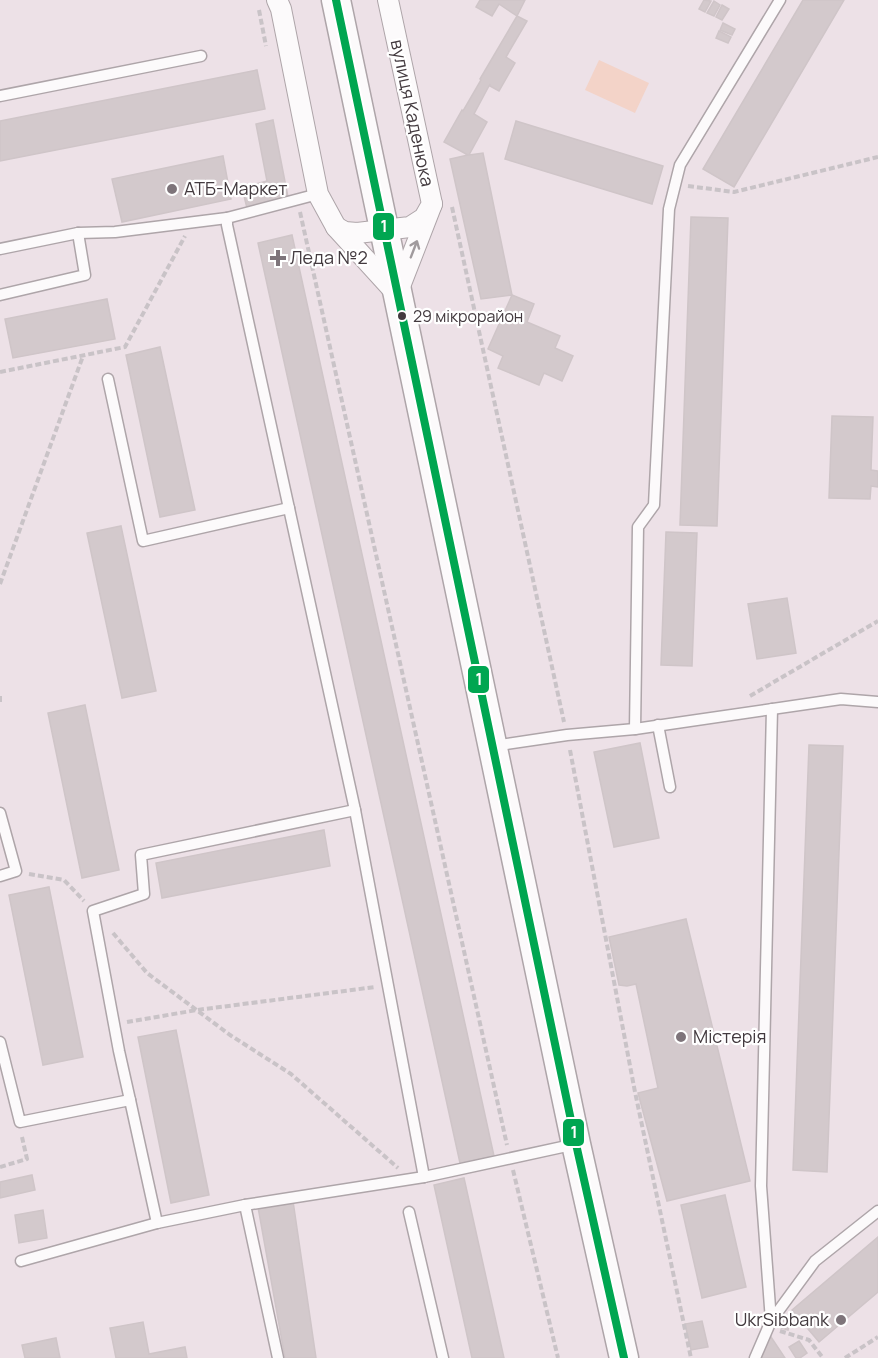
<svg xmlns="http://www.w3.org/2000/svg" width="878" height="1358" viewBox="0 0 878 1358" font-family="Manrope,sans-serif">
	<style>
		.green { fill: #f3d3c8 }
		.building { fill: #d3c9cc; stroke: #cfc5c8; stroke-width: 1.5 }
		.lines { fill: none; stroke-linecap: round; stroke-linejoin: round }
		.service-casing { stroke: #aea5a9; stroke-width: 13 }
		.minor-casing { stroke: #aea5a9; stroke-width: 22 }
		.secondary-casing { stroke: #aea5a9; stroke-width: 31 }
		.path { stroke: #c9c3c7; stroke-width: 4; stroke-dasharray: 6 3; stroke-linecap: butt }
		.service { stroke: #fcfafb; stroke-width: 10 }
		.minor { stroke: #fcfafb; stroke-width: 20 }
		.secondary { stroke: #fcfafb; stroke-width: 28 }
		.bus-1-casing { stroke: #fff; stroke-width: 12 }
		.bus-1 { stroke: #00a651; stroke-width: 8 }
		.oneway { stroke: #a09a9d }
		.poi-dot { fill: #7e747a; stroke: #fff; stroke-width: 2 }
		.bus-dot { fill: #433a3f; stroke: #fff; stroke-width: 2 }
		.labels { text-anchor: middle; stroke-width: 4.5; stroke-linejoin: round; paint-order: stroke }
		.bus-label { font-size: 16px; fill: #433a3f; stroke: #fff; text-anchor: start }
		.street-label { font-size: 18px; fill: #433a3f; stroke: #fff }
		.poi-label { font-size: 18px; fill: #433a3f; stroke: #fff; text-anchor: start }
		.line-badge { stroke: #fff; stroke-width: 2 }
		.badge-label { font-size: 16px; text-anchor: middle; font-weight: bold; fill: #fff }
	</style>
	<rect width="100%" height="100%" fill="#ede1e7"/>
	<polygon class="green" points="599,60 649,83 635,113 585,90"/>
	<g class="building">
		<polygon points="480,0 525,0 517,16 499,4 492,16 476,7"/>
		<polygon points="704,0 711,1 705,12 699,9"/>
		<polygon points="803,0 844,0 734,187 703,169"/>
		<polygon points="714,1 720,5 714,16 707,13"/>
		<polygon points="722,5 729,9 722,20 716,17"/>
		<polygon points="517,16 527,21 506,57 515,63 499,91 490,86 490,84 474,114 487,122 469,155 483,153 512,295 481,299 450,159 468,155 444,142 462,110 463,111 481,80 480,79"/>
		<polygon points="723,23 735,29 732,35 720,30"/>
		<polygon points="719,31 731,37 728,43 716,38"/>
		<polygon points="257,70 265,109 0,161 0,121"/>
		<polygon points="273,120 288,197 247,208 242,188 267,181 256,124"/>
		<polygon points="516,121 663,166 652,204 505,159"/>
		<polygon points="223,156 231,199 122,222 112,179"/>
		<polygon points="691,217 728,218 717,526 680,525"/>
		<polygon points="292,235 494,1156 460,1163 258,243"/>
		<polygon points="512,295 534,304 527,322 560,336 555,348 573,356 562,381 544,373 539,385 498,368 503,356 488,349"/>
		<polygon points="107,299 115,339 13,358 5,319"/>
		<polygon points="160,347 195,510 160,517 126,355"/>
		<polygon points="832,416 873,417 871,470 878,471 878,487 871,486 870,499 829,498"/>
		<polygon points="121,526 156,691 122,698 87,533"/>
		<polygon points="666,532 697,533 692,666 661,665"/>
		<polygon points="787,598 796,653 757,659 748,604"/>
		<polygon points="85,705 119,870 82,878 48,713"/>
		<polygon points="640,743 659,838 614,847 594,752"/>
		<polygon points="809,745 843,746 827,1172 793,1170"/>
		<polygon points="324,830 330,866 162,898 156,863"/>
		<polygon points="49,887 83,1057 43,1065 9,895"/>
		<polygon points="686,919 750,1181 667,1201 638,1093 658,1088 636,984 627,986 619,985 609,937"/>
		<polygon points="176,1030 209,1195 171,1203 138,1037"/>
		<polygon points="32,1175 35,1190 0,1198 0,1182"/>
		<polygon points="464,1178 504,1358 472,1358 434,1185"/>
		<polygon points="725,1195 746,1287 702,1298 681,1205"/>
		<polygon points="293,1201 316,1358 285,1358 258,1207"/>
		<polygon points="43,1210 47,1238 19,1243 15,1215"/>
		<polygon points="878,1237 878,1292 819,1342 792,1310"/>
		<polygon points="778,1318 790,1322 788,1330 775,1326"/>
		<polygon points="702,1321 708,1347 691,1350 685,1324"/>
		<polygon points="143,1322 149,1354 185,1347 187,1358 116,1358 110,1328"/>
		<polygon points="769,1334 785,1358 761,1358"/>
		<polygon points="56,1338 60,1358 25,1358 22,1345"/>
		<polygon points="799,1341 807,1353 800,1358 796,1358 789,1347"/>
	</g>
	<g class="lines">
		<g class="service-casing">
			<g id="service">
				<polyline points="0,96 201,56"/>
				<polyline points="318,194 227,218 227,225 355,810 424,1177"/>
				<polyline points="0,249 78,233 115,232 227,218"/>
				<polyline points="0,295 85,275 78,233"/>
				<polyline points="108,379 143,541 289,508"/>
				<polyline points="658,725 670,787"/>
				<polyline points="635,729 638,527 654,505 669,209 680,165 780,0"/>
				<polyline points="493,746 567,735 635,729 841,699 878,702"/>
				<polyline points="0,813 16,871 0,876"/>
				<polyline points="0,1042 20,1122 130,1100 157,1223 245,1205 424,1177 576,1144"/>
				<polyline points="130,1100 119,1051 93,911 144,894 141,855 355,810"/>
				<polyline points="245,1205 278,1358"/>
				<polyline points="409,1212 443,1358"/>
				<polyline points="21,1261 157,1223"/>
				<polyline points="771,1321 761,1186 772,709"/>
				<polyline points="755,1358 771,1321 815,1261 878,1211"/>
			</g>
		</g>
		<g class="minor-casing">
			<g id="minor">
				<polyline points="277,0 281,9 318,194 336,227 397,294 432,204"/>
				<polyline points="336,227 345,232 357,233 410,227 424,218 432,204 388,0"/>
			</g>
		</g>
		<g class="secondary-casing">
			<polyline id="secondary" points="336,0 576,1144 624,1358"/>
		</g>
		<g class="path">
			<polyline points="259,10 266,46"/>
			<polyline points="688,186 734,192 878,157"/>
			<polyline points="452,207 564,722"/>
			<polyline points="300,212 507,1145"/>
			<polyline points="0,372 125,347 185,236"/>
			<polyline points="0,584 83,356"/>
			<polyline points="0,696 0,702"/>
			<polyline points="750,696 878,621"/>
			<polyline points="570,750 635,1092 691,1358"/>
			<polyline points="29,874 64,880 84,901"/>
			<polyline points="113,933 147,973 230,1035 291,1074 398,1168"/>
			<polyline points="127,1022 197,1010 375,987"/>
			<polyline points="0,1167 27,1159 22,1137"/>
			<polyline points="513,1170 558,1358"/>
			<polyline points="780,1331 809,1340 823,1358"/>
			<polyline points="845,1358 878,1337"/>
		</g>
		<use href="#service" class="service"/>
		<use href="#minor" class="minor"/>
		<use href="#secondary" class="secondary"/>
		<g class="bus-1-casing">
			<polyline id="bus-1" points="336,0 576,1144 624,1358"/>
		</g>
		<use href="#bus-1" class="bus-1"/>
	</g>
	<defs><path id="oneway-shaft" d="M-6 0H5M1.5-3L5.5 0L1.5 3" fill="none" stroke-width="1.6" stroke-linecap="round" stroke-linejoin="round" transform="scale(1.5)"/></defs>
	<use class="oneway" href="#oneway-shaft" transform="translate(414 249) rotate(-69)"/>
	<g class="poi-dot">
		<circle cx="172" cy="189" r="6"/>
		<path d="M275 249h6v6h6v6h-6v6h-6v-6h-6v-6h6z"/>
		<circle cx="681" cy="1037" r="6"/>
		<circle cx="841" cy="1320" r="6"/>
	</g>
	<circle class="bus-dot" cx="402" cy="316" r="5"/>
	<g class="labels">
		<g class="bus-label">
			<text x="413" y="322">29 мікрорайон</text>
		</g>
		<g class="street-label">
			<text transform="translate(412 113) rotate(78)" y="6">вулиця Каденюка</text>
		</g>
		<g class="poi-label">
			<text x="184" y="195">АТБ-Маркет</text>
			<text x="290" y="264">Леда №2</text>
			<text x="693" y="1043">Містерія</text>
			<text x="829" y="1326" text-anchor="end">UkrSibbank</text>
		</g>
	</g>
	<g class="line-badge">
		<rect x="372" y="212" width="23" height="29" rx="6" fill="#00a651"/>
		<rect x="467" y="665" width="23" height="29" rx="6" fill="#00a651"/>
		<rect x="562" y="1118" width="23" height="29" rx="6" fill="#00a651"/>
	</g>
	<g class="badge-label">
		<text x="384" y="232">1</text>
		<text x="479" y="685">1</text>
		<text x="574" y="1138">1</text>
	</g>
</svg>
